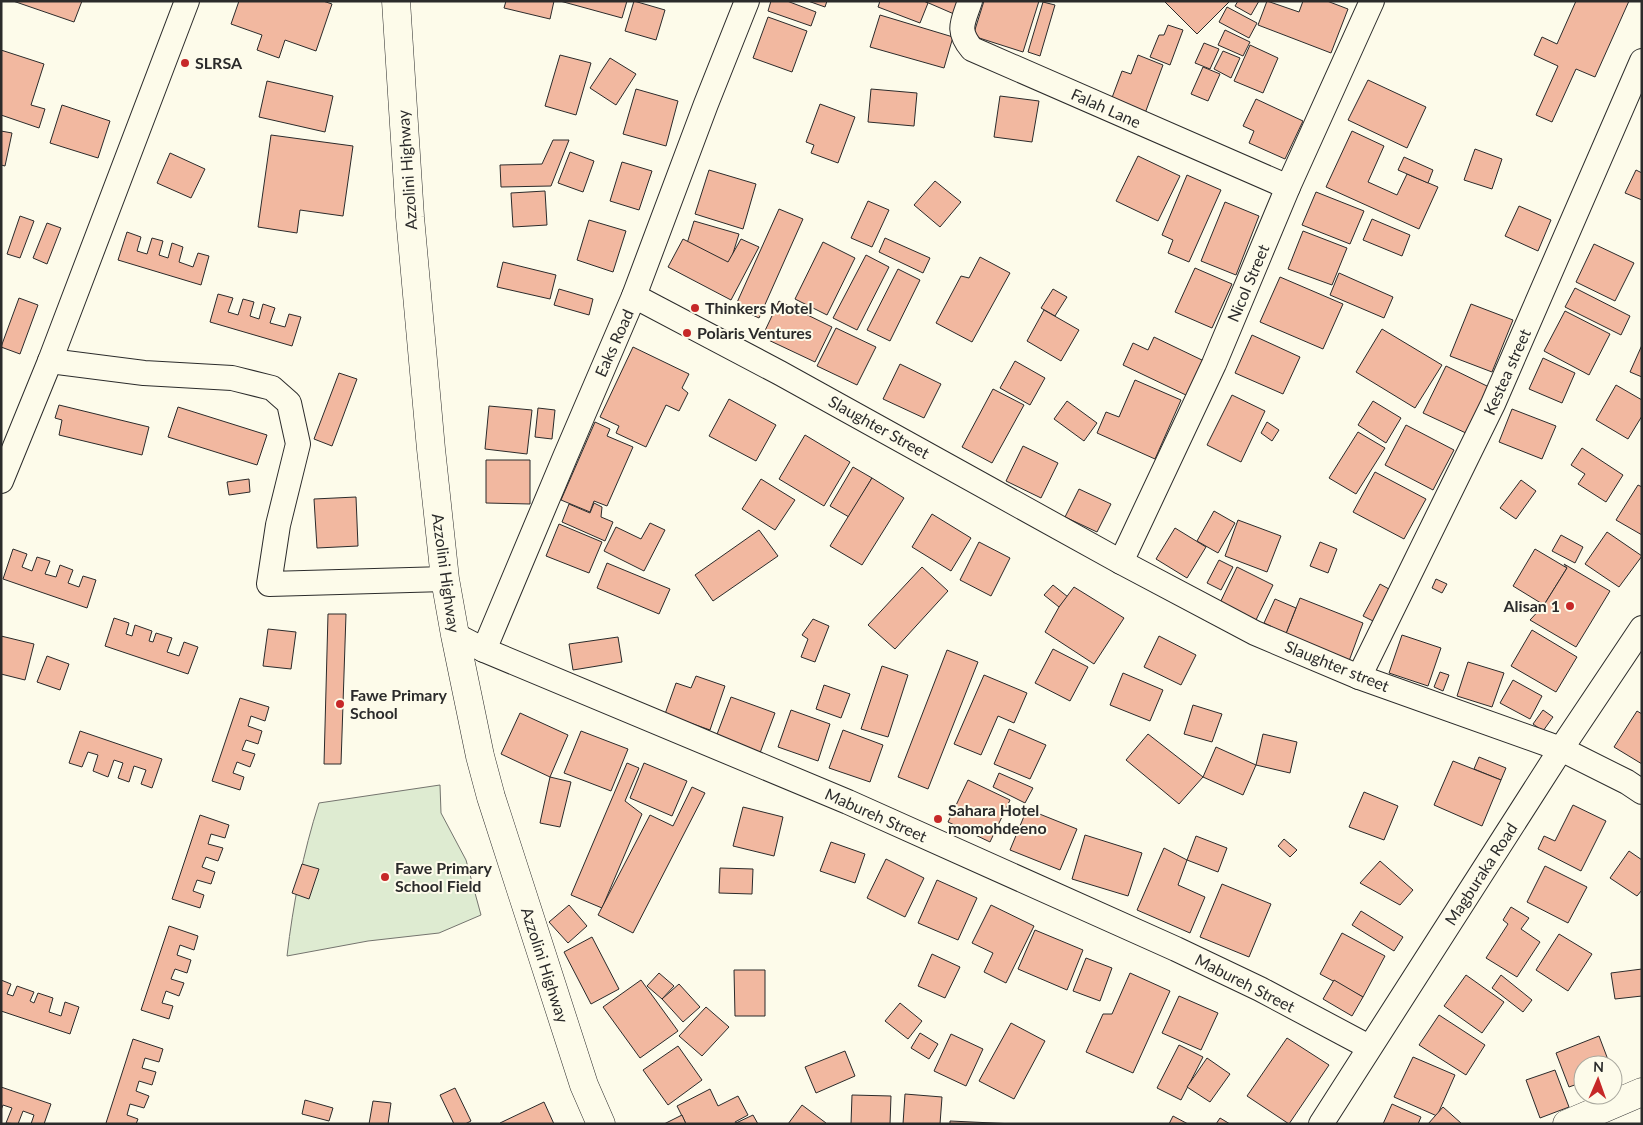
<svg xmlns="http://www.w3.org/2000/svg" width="1643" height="1125" viewBox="0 0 1643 1125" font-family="Lato,sans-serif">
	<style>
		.green { fill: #deebd1; stroke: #74746e }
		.building { fill: #f2b8a0; stroke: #2b2b2b }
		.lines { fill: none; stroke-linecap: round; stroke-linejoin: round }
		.minor-casing { stroke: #2b2b2b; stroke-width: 26 }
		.major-casing { stroke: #2b2b2b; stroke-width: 29 }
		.minor { stroke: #fdfbea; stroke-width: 24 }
		.major { stroke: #fdfbea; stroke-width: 28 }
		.poi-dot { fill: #c62828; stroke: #fdfbea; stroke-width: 2 }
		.labels { text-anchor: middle; stroke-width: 4; stroke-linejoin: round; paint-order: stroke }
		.poi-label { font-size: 16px; font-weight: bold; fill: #2b2b2b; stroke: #fdfbea; text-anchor: start }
		.street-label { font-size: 16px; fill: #2b2b2b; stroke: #fdfbea }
	</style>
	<rect width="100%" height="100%" fill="#fdfbea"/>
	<path class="green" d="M 440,785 L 441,813 L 466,860 L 481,915 L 439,933 L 368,941 L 287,956 C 293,904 303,853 319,803 Z"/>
	<g class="building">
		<polygon points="13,1 82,1 74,22"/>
		<polygon points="239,1 323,1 332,4 316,51 285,40 279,58 257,50 262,35 231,24"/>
		<polygon points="506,1 554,1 550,19 504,8"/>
		<polygon points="560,1 627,1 622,18"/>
		<polygon points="634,1 665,10 656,40 625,31"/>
		<polygon points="771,1 787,1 816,12 811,26 768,11"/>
		<polygon points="808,1 827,1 825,7"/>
		<polygon points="880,1 924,1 928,3 920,23 878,7"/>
		<polygon points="924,1 959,1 954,14"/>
		<polygon points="984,1 1039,1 1023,52 973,36"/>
		<polygon points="1164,1 1230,1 1197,34"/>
		<polygon points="1238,1 1259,1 1251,15 1235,6"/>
		<polygon points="1267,1 1299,12 1303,1 1327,1 1348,9 1331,53 1258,25"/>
		<polygon points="1576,1 1629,1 1595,77 1576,69 1552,122 1536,115 1558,66 1534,55 1542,37 1557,44"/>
		<polygon points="1043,2 1055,5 1040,56 1028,52"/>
		<polygon points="1227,7 1257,23 1249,38 1219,22"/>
		<polygon points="880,15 953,37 944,68 870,47"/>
		<polygon points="768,17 807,31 792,72 753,58"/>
		<polygon points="1168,25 1183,30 1170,65 1150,57 1159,35 1164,35"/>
		<polygon points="1225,30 1250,42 1243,56 1218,45"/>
		<polygon points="1204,43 1219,49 1210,69 1195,63"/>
		<polygon points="1250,45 1278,58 1263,93 1234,81"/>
		<polygon points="1,50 44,64 31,105 45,109 39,128 1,115"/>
		<polygon points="1223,51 1240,58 1231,78 1214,69"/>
		<polygon points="560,55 591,63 576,115 545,106"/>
		<polygon points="1138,55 1163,65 1144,116 1110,103 1122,71 1131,74"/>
		<polygon points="610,58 636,74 616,105 590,88"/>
		<polygon points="1203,67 1220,74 1208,101 1191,94"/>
		<polygon points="1368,80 1426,107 1407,148 1348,120"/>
		<polygon points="267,81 333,96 325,132 259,117"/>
		<polygon points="636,89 678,101 666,146 623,134"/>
		<polygon points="871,89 917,93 914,126 868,122"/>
		<polygon points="1000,96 1039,101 1032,142 994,137"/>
		<polygon points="1256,99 1303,121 1285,159 1249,143 1254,131 1243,126"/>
		<polygon points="820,104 855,117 838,163 811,153 814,145 806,142"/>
		<polygon points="62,105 110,121 98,158 50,143"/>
		<polygon points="1,131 12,133 5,166 1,165"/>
		<polygon points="1352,131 1384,146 1368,182 1397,195 1407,174 1438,187 1419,229 1326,187"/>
		<polygon points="271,135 353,146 343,216 300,210 297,233 258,227"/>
		<polygon points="553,140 569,140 551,186 501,187 500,165 542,164"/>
		<polygon points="1475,149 1502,159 1492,189 1464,180"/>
		<polygon points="570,152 594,161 583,192 558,183"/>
		<polygon points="170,153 205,169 191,198 157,183"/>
		<polygon points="1138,156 1180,176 1158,221 1116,201"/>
		<polygon points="1404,157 1433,170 1428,183 1398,170"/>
		<polygon points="622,162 652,171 639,210 610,201"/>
		<polygon points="709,170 756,184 743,229 695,214"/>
		<polygon points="1636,170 1642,173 1642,200 1625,193"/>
		<polygon points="1187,175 1221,190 1189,262 1168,253 1173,240 1162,235"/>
		<polygon points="935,181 961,202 940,227 914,205"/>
		<polygon points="545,191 547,225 513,227 511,193"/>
		<polygon points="1316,192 1364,211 1350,244 1302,225"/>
		<polygon points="868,201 889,210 872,247 851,238"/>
		<polygon points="1225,202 1259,216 1236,275 1201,261"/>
		<polygon points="1519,206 1551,220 1538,251 1505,236"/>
		<polygon points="779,209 803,219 759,318 735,307"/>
		<polygon points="20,216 34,221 20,258 7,254"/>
		<polygon points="1372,219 1410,235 1402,256 1363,240"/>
		<polygon points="589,220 626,231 613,272 577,260"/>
		<polygon points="694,221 739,234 729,266 684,253"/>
		<polygon points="47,223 61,228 47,264 33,258"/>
		<polygon points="1303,231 1347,248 1332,285 1288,269"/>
		<polygon points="127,232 141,237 137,251 147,254 152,238 163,241 159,255 168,258 172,243 183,247 179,262 193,267 198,253 209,256 201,285 118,260"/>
		<polygon points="885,238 930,258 923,273 879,252"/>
		<polygon points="683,239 728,262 741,239 759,247 731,300 668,267"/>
		<polygon points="823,242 855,258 827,315 795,299"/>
		<polygon points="1594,244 1634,263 1615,301 1576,282"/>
		<polygon points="866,255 889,267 857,330 833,318"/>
		<polygon points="980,257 1010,273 972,342 936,323 961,276 969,278"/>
		<polygon points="503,262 556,275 550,299 497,287"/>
		<polygon points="1195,268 1232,284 1212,328 1175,312"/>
		<polygon points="898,269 920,280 890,341 867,330"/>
		<polygon points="1339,273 1393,297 1384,318 1330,295"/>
		<polygon points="1280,277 1343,304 1323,349 1260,322"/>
		<polygon points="1575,288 1630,316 1621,335 1565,307"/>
		<polygon points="559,289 593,299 589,315 554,305"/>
		<polygon points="1053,289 1067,297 1055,316 1041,308"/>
		<polygon points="218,294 233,298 228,312 238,315 243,299 254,302 250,316 259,319 263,304 275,308 270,323 285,327 289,314 301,317 292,346 210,322"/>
		<polygon points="19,298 38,305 20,354 1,347"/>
		<polygon points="779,301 832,327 815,362 762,337"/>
		<polygon points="1471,304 1513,320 1492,372 1450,356"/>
		<polygon points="1044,310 1079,330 1061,361 1027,341"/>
		<polygon points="1565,311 1610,334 1589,375 1544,351"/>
		<polygon points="836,328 876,347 857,385 817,366"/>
		<polygon points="1382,329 1442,365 1415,408 1356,372"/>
		<polygon points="1252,335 1300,357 1283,394 1235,373"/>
		<polygon points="1154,337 1204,361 1188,396 1123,365 1133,343 1148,350"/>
		<polygon points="1642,345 1642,377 1630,372"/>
		<polygon points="633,347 689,374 682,388 688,393 679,411 666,405 646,447 616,433 619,426 600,417"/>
		<polygon points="1543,358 1575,373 1562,403 1529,389"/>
		<polygon points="1015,361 1045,378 1030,405 1000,388"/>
		<polygon points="900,364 941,384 924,418 883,399"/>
		<polygon points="1446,366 1491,388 1468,434 1423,413"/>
		<polygon points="339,373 357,379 332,446 314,439"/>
		<polygon points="1135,380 1181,400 1155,459 1097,433 1106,412 1119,417"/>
		<polygon points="1616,385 1642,400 1642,416 1628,439 1596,420"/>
		<polygon points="993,389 1024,405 992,463 962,447"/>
		<polygon points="1232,395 1265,411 1241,462 1207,445"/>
		<polygon points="729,399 776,425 756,461 709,436"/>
		<polygon points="1067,401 1097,423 1084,441 1054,419"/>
		<polygon points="1373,401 1401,418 1386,443 1358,425"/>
		<polygon points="59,405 149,427 142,455 59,435 62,420 55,418"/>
		<polygon points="489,406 532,410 527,454 485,449"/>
		<polygon points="178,407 267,435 257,465 168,437"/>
		<polygon points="538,408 555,410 552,439 535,437"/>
		<polygon points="1512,409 1556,426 1542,459 1499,442"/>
		<polygon points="595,422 610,429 607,436 633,447 607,506 594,501 590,512 561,500"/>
		<polygon points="1267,422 1279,430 1272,441 1261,433"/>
		<polygon points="1406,425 1454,450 1433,490 1385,465"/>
		<polygon points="1358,432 1385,448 1356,494 1329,478"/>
		<polygon points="805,435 850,462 824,506 779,479"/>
		<polygon points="1023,446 1058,463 1041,498 1006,481"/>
		<polygon points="1582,448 1623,475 1606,502 1578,484 1585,474 1571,465"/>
		<polygon points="486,460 530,460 530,504 486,503"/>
		<polygon points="853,467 872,478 849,517 830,506"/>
		<polygon points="1375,472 1426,499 1404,539 1353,512"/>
		<polygon points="872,478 904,498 862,565 830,546"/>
		<polygon points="249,479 250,492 229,495 227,482"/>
		<polygon points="761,479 795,500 775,530 742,509"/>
		<polygon points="1521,480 1536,491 1516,519 1500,508"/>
		<polygon points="1638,485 1642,487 1642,535 1616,520"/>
		<polygon points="1079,489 1111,504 1097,532 1065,517"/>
		<polygon points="356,497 358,546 317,548 314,499"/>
		<polygon points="594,503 602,507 601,517 613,522 605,541 562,522 569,504 590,513"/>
		<polygon points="1214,511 1235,523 1218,553 1197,541"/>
		<polygon points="932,514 971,538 951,571 912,547"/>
		<polygon points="1238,520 1281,536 1267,572 1225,556"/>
		<polygon points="650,523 665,530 644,571 604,551 616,527 641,539"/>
		<polygon points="559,524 602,542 589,573 546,556"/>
		<polygon points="1175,528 1206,547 1187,578 1156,559"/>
		<polygon points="759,530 778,556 713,601 695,575"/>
		<polygon points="1607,532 1642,556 1619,587 1585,564"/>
		<polygon points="1561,535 1583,547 1575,563 1552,551"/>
		<polygon points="979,542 1010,558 991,596 960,580"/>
		<polygon points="1320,542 1337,549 1328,573 1310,566"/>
		<polygon points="13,549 27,554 22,567 32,571 37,557 50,561 45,574 56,577 60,565 73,570 68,583 79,587 83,576 96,580 87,608 3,579"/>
		<polygon points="1535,549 1567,568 1544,605 1513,586"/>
		<polygon points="1219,560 1233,567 1221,590 1207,583"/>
		<polygon points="607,563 670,589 659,614 597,588"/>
		<polygon points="1564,564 1610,591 1576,647 1530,620 1544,605 1567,568"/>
		<polygon points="922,567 948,591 895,649 868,625"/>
		<polygon points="1237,567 1273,585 1255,622 1219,605"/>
		<polygon points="1436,579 1447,584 1442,593 1432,588"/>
		<polygon points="1380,584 1396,593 1379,624 1363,616"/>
		<polygon points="1053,585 1068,597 1059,607 1044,595"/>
		<polygon points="1074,587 1124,618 1094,664 1045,632 1059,607"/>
		<polygon points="1300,598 1363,623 1349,661 1285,636"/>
		<polygon points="1275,599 1296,608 1285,636 1272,632 1274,628 1264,623"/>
		<polygon points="328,614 346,614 341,764 324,764"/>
		<polygon points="114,618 129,623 126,634 132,636 135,625 152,631 149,641 153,642 156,633 172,638 167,652 179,656 184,642 198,647 188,674 105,646"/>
		<polygon points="813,619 829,626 815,662 801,657 808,639 802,635"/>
		<polygon points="268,629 296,632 291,669 263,666"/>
		<polygon points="1532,630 1577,657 1556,692 1511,666"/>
		<polygon points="1402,635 1441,648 1428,686 1389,673"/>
		<polygon points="1,636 34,644 25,680 1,674"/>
		<polygon points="1159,636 1196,655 1181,685 1144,667"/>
		<polygon points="618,637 622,662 573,670 569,644"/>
		<polygon points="1053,649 1088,667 1070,701 1035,683"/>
		<polygon points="947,650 978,662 928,789 898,777"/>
		<polygon points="47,656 69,664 60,690 37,682"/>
		<polygon points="1468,662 1504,673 1492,707 1457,696"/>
		<polygon points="882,666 908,675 888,737 861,729"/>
		<polygon points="1440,672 1449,675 1443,691 1434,687"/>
		<polygon points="1123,673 1163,690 1150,721 1110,705"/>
		<polygon points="984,675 1027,693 1014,723 998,716 981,755 954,744"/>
		<polygon points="696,676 725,686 710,730 665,714 676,683 691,688"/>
		<polygon points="1513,680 1542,696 1530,719 1500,703"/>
		<polygon points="824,685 850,694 841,718 816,709"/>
		<polygon points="731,697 775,713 760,753 716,737"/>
		<polygon points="240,698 269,707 265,721 251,716 248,726 262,731 258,744 246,740 242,750 255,754 250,767 237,762 233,773 244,777 240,790 212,781"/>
		<polygon points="1193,705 1222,714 1212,742 1184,734"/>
		<polygon points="791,710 830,724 818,761 778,747"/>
		<polygon points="1543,710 1553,717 1543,731 1533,724"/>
		<polygon points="1637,711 1642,714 1642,764 1614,747"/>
		<polygon points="520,713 568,735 550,777 501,754"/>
		<polygon points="1009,729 1046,745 1030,779 994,764"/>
		<polygon points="843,730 883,745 870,782 829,768"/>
		<polygon points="80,731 162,759 152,788 141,784 146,770 134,766 129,782 118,778 123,763 114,760 108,777 93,771 98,755 88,752 82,767 69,763"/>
		<polygon points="581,731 628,749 611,791 564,773"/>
		<polygon points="1148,734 1203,777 1179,804 1126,760"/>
		<polygon points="1263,734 1297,742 1290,773 1256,765"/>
		<polygon points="1216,747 1256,765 1243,795 1203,777"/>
		<polygon points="1479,757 1506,768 1501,780 1474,769"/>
		<polygon points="1453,761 1501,780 1482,826 1434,805"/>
		<polygon points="627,763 639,768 625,801 642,814 602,908 571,895"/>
		<polygon points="644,763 687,781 672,816 630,798"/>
		<polygon points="999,773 1033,788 1025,803 993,787"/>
		<polygon points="550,777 571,782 560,827 540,823"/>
		<polygon points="968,780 1010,800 990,842 948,822"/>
		<polygon points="692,787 705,793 633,933 598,915 650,815 673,826"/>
		<polygon points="1364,792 1398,806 1384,840 1349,827"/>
		<polygon points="1573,805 1606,821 1581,871 1538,849 1544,836 1555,841"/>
		<polygon points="743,807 783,817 774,856 733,846"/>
		<polygon points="1027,809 1077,829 1060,870 1010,850"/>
		<polygon points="200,815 229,825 225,838 211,834 208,844 223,848 218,861 206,857 202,867 215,872 211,884 197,880 193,891 204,895 200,908 172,899"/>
		<polygon points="1085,835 1142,853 1128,896 1072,879"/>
		<polygon points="1196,836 1227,848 1218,872 1187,860"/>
		<polygon points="1284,839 1297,850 1290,857 1278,846"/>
		<polygon points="831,842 865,854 855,883 820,871"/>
		<polygon points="1164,848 1187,860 1178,885 1205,897 1190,933 1137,910"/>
		<polygon points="1629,851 1642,860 1642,890 1637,896 1610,878"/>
		<polygon points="886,859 924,878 905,917 867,898"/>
		<polygon points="1380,861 1413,890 1400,905 1360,883"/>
		<polygon points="302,864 319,869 309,899 292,893"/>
		<polygon points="1545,866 1587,887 1568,923 1527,902"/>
		<polygon points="720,868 753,869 752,894 719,893"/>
		<polygon points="937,880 977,898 958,940 918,923"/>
		<polygon points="1222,884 1271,904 1249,957 1200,937"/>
		<polygon points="569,905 587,926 568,943 549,922"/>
		<polygon points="991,905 1034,926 1006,983 984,972 993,953 972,943"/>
		<polygon points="1511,907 1529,918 1521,929 1540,942 1517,977 1486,958 1508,924 1503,920"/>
		<polygon points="1361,911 1403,937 1394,951 1352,925"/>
		<polygon points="169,926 198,936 194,950 180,945 177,955 191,960 187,973 175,969 171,979 184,983 179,996 166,991 162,1003 173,1006 169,1019 141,1010"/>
		<polygon points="1035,930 1083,950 1067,990 1018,969"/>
		<polygon points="1342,933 1385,956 1363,997 1320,974"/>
		<polygon points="1559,934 1592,954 1568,991 1536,970"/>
		<polygon points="592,937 619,989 591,1004 564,952"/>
		<polygon points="932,954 960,967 945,998 918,986"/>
		<polygon points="1086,958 1112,968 1100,1001 1073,991"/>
		<polygon points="1642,969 1642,996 1615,999 1611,973"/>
		<polygon points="734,970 765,970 765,1016 735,1016"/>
		<polygon points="659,973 674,986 662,999 647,986"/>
		<polygon points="1130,973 1170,991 1133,1073 1086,1052 1103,1014 1112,1014"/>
		<polygon points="1466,975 1504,1002 1482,1033 1444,1006"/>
		<polygon points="1501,975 1532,1000 1523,1012 1492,988"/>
		<polygon points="1,980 11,984 7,994 13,996 17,986 34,992 30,1001 34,1003 38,993 53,998 49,1012 61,1016 65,1002 79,1007 70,1034 1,1011"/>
		<polygon points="641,980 678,1031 640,1058 603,1007"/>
		<polygon points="1334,980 1363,997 1352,1016 1323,999"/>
		<polygon points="679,984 700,1007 683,1022 662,999"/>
		<polygon points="1179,996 1218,1013 1201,1050 1162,1033"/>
		<polygon points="900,1003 922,1021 908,1039 885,1021"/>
		<polygon points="706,1007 729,1027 702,1056 679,1036"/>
		<polygon points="1439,1015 1485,1045 1466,1075 1419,1045"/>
		<polygon points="1011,1023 1045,1041 1014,1099 979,1081"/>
		<polygon points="920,1033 938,1044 929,1059 911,1048"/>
		<polygon points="951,1034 983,1049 966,1086 934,1071"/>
		<polygon points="1599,1036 1610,1065 1583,1065 1583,1082 1569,1087 1556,1053"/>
		<polygon points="1287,1038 1329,1065 1289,1124 1247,1096"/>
		<polygon points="133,1039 163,1049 159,1062 145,1058 142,1068 156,1072 152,1085 139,1081 136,1091 149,1096 144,1108 130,1104 127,1115 138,1119 136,1124 108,1124 106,1123"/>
		<polygon points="1179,1045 1203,1057 1181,1100 1157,1088"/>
		<polygon points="678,1046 702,1080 668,1105 643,1070"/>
		<polygon points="845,1051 855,1076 816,1093 805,1067"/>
		<polygon points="1413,1057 1455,1075 1437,1116 1394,1097"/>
		<polygon points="1207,1058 1230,1074 1210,1102 1187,1087"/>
		<polygon points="1555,1070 1569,1107 1540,1118 1526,1080"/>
		<polygon points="1,1087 51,1104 44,1124 31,1124 34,1115 23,1111 18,1124 6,1123 12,1108 3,1105 1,1110"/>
		<polygon points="455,1088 471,1121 465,1124 454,1124 440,1095"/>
		<polygon points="710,1089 718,1106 738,1096 748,1115 735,1122 736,1124 686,1124 677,1106"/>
		<polygon points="905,1094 942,1097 940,1124 903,1124"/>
		<polygon points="852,1095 891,1096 890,1124 851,1124"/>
		<polygon points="305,1100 333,1108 329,1121 302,1114"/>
		<polygon points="373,1101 391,1103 388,1124 369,1124"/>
		<polygon points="544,1102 554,1124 500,1124 500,1123"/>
		<polygon points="1392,1104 1421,1117 1418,1124 1383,1124"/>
		<polygon points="802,1105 826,1123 825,1124 788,1124"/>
		<polygon points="1443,1107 1462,1124 1428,1124"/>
		<polygon points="682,1115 686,1124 664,1124"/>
		<polygon points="753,1115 758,1124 736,1123"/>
		<polygon points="1173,1116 1188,1124 1169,1124"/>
		<polygon points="1220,1118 1230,1124 1216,1124"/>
		<polygon points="950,1121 1015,1124 950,1124"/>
	</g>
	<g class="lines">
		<g class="minor-casing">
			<g id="minor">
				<path d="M 970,1 C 963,22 956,30 972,49 L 1288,187"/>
				<polyline points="634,296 780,373 1121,562 1255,633 1359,677 1561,749 1627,782 1642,792"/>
				<polyline points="50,361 144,373 232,378 272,388 289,403 298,444 278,525 269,584 445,579"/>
				<polyline points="1,481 50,361 187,1"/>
				<polyline points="1121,562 1214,364 1288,187 1372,1"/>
				<polyline points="455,635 484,650 848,802 1176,949 1260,989 1369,1047"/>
				<polyline points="484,650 565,457 634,296 706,104 747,1"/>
				<polyline points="1359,677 1493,404 1642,61"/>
				<polyline points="1321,1124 1561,749 1642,628"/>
			</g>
		</g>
		<g class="major-casing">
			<g id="major">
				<polyline points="396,1 410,217 431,449 445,579 455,635 480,756 491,797 584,1085 601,1124"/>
				<polyline points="1567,1124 1642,1092"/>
			</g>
		</g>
		<use href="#minor" class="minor"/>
		<use href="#major" class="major"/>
	</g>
	<g class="poi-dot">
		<circle cx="185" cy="63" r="5"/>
		<circle cx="695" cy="308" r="5"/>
		<circle cx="687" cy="333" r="5"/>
		<circle cx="1570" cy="606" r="5"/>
		<circle cx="340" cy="704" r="5"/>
		<circle cx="938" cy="819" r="5"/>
		<circle cx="385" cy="877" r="5"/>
	</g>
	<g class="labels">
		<g class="poi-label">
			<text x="195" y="69">SLRSA</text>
			<text x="705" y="314">Thinkers Motel</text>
			<text x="697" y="339">Polaris Ventures</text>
			<text x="1560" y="612" text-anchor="end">Alisan 1</text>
			<text x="350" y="701">Fawe Primary<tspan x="350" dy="18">School</tspan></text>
			<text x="948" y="816">Sahara Hotel<tspan x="948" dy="18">momohdeeno</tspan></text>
			<text x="395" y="874">Fawe Primary<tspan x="395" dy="18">School Field</tspan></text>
		</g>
		<g class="street-label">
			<text transform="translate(1106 108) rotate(24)" y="6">Falah Lane</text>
			<text transform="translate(407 170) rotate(-94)" y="6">Azzolini Highway</text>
			<text transform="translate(1248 283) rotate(-67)" y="6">Nicol Street</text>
			<text transform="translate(614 343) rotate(-66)" y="6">Eaks Road</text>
			<text transform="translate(1507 372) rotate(-66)" y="6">Kestea street</text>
			<text transform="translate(879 427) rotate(29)" y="6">Slaughter Street</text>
			<text transform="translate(446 573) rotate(82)" y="6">Azzolini Highway</text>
			<text transform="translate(1337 666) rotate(22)" y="6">Slaughter street</text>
			<text transform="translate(876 815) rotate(24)" y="6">Mabureh Street</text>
			<text transform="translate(1481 874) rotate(-57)" y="6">Magburaka Road</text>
			<text transform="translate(545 965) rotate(72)" y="6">Azzolini Highway</text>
			<text transform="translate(1245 983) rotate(27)" y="6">Mabureh Street</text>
		</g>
	</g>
	<rect width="1643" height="1125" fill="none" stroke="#2b2b2b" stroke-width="5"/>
	<g transform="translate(1598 1080) rotate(2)"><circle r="24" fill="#fdfbea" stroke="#a9a89e"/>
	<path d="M0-4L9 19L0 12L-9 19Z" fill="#c62828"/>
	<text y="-8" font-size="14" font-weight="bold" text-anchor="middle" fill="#2b2b2b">N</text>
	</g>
</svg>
